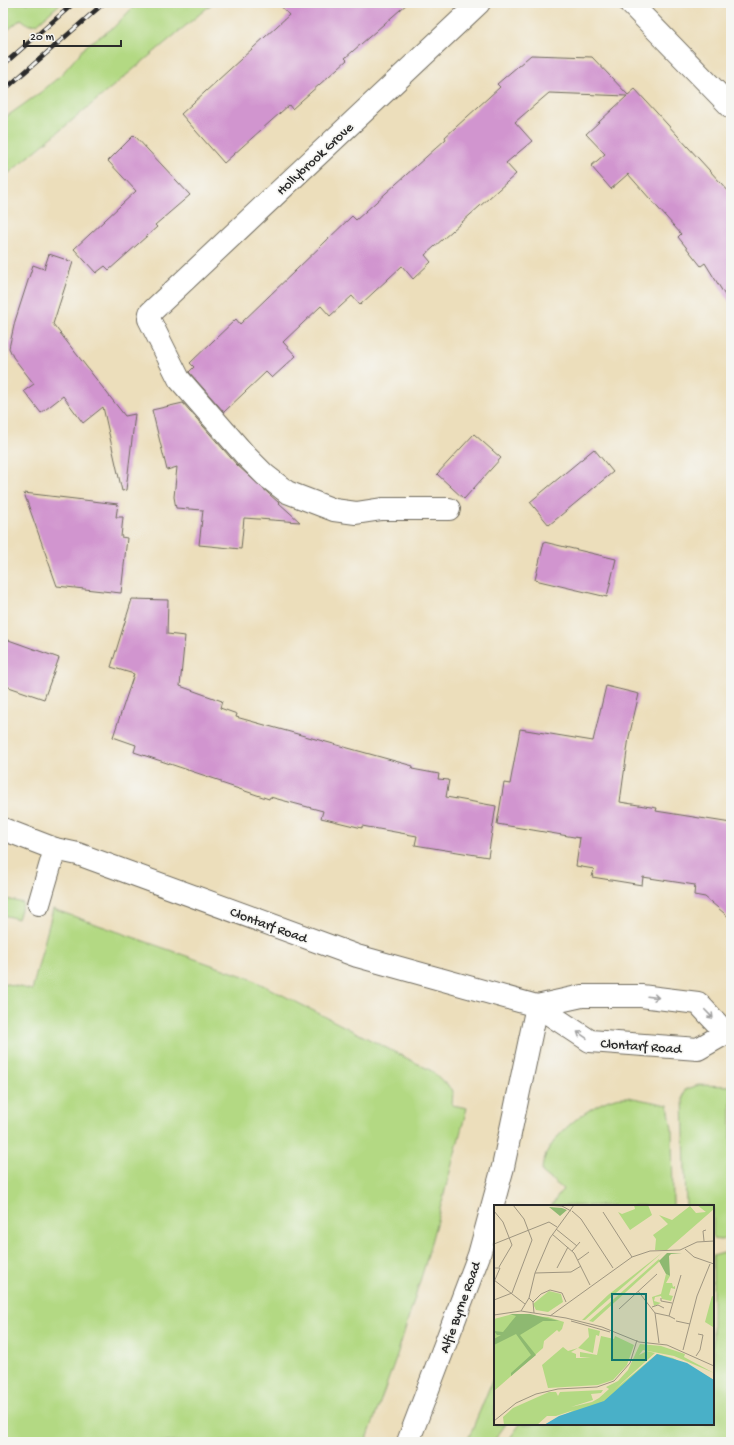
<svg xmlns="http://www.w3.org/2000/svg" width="734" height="1445" viewBox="0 0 734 1445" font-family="'Gochi Hand',sans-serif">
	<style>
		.green { fill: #b3d983; stroke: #6f8257 }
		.building { fill: #d195cf }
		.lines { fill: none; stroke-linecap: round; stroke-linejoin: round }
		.minor-casing { stroke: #6f6a5d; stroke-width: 24 }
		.major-casing { stroke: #6f6a5d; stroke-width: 24 }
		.minor { stroke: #fff; stroke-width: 22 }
		.major { stroke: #fff; stroke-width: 22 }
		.rail-casing { stroke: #2b2b2b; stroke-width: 4.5 }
		.rail { stroke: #f6f6f2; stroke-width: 3; stroke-dasharray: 9; stroke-linecap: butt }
		.oneway { stroke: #a0a0a0 }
		.labels { text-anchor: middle; stroke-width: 3.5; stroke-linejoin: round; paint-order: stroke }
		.street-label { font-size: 14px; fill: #2b2b2b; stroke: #f6f6f2 }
		.inset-road { fill: none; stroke: #9f9681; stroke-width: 1 }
		.view { fill: #0f766e; fill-opacity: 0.15; stroke: #0f766e; stroke-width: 2 }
		.inset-edge { fill: none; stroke: #2b2b2b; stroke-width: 2 }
	</style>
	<rect width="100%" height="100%" fill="#f6f6f2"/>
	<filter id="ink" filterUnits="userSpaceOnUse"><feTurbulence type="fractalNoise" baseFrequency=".025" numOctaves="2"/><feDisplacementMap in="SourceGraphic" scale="8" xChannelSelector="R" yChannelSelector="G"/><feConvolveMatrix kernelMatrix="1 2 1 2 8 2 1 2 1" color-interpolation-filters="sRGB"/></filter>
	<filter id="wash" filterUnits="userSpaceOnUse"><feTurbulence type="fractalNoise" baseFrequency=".012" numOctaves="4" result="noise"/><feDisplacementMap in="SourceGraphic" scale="16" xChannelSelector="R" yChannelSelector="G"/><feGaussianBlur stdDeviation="0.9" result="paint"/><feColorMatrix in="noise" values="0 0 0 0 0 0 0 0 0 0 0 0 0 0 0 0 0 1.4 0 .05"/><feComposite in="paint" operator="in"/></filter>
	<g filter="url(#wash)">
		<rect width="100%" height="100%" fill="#ecdebb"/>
		<g class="green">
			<polygon points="3,3 61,3 37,24 29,25 21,19 3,34"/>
			<polygon points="137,3 213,3 3,178 3,119 41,92 60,76 87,45 113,28"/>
			<polygon points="3,898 23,903 18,919 3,915"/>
			<polygon points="53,909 249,978 432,1071 453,1091 452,1105 467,1108 425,1265 397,1355 366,1442 3,1442 3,983 32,990"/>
			<polygon points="698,1085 731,1086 731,1236 721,1240 713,1239 713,1206 686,1206 683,1097 685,1090"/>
			<path d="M 628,1097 L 668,1105 L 672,1129 L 673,1206 L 551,1206 L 563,1189 L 542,1172 C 541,1142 586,1107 612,1099 C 617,1097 623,1097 628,1097 Z"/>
			<polygon points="731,1251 731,1442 507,1442 520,1424 713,1424 713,1256"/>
			<polygon points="495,1374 495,1424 506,1424 493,1442 467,1442"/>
		</g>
		<g id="blocks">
			<g class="building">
				<polygon points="278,3 408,3 345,58 347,60 292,109 289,105 224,163 181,114 289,15"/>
				<polygon points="531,55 592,57 628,95 635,89 731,194 731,305 705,263 701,266 678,237 681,234 628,174 611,189 591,166 605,154 586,134 627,96 549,93 515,122 532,141 506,163 516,174 425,255 431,262 413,279 402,266 360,305 352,296 330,316 321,306 283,342 296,356 272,378 266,372 224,412 189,372 194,367 190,363 236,319 240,324 352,216 356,220 446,139 445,137 500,87 497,84"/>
				<polygon points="134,135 190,195 155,225 157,227 109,270 105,266 96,273 74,249 136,191 108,161"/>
				<polygon points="49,254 73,262 53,324 125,416 135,414 126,490 122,491 103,407 83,423 63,396 41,413 24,391 34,384 13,357 9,348 15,321 33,265 44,269"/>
				<polygon points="183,403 237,465 300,522 244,518 241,549 199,545 203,510 176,508 174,497 177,467 167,470 152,410"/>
				<polygon points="474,434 501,458 464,499 437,474"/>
				<polygon points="594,449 613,472 549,525 530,502"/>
				<polygon points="24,493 118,504 116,517 123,517 121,537 127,538 121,593 57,586"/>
				<polygon points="544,542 616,559 607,597 535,580"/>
				<polygon points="132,599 168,600 167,634 185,636 180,686 222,701 220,708 237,714 236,717 413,766 412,769 439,774 438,779 449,780 446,797 496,806 488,857 415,845 417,836 362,826 362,828 321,818 323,811 270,797 269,799 221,783 221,781 134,752 136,745 113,737 134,674 111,667"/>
				<polygon points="3,638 59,658 44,699 3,685"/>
				<polygon points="606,686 639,694 629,737 620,802 657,808 656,811 731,823 731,919 705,897 694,895 695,885 643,877 642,885 592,877 594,869 576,866 580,838 497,824 504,783 510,784 520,729 593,741"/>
			</g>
		</g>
	</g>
	<g filter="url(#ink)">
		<use href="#blocks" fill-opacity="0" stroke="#6f6a5d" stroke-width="1"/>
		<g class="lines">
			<g class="minor-casing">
				<g id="minor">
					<polyline points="630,3 731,107"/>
					<polyline points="449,509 382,509 356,513 334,510 287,492 265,475 246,456 179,379 149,319 150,313 479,3"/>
					<polyline points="39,904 55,849"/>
				</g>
			</g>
			<g class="major-casing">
				<g id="major">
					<polyline points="3,829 55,849 78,854 357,956 537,1006 590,1041 698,1049 726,1033 731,1033"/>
					<polyline points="537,1006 582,996 641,996 698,1003 726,1033"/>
					<polyline points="408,1442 479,1255 503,1167 537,1006"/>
				</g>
			</g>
			<use href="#minor" class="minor"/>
			<use href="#major" class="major"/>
			<g class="rail-casing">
				<g id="rail">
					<polyline points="3,65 74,3"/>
					<polyline points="3,91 104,3"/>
				</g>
			</g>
			<use href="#rail" class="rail"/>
		</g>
		<defs><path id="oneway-shaft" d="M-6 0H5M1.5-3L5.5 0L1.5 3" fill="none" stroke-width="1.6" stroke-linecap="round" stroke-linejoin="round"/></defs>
		<g class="oneway">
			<use href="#oneway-shaft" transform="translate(653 997) rotate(7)"/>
			<use href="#oneway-shaft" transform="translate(709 1014) rotate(46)"/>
			<use href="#oneway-shaft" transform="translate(582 1035) rotate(-146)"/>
		</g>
	</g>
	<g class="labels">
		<g class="street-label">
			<text transform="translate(314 158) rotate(-43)" y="5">Hollybrook Grove</text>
			<text transform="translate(269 924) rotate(20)" y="5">Clontarf Road</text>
			<text transform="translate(641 1045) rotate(4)" y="5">Clontarf Road</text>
			<text transform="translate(459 1307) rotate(-70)" y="5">Alfie Byrne Road</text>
		</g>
	</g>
	<g transform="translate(494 1205)">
		<rect width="220" height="220" fill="#ecdebb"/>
		<path d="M 140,0 L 154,0 L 158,10 L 136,25 L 124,7 L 128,9 L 141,4 ZM 203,0 L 220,0 L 220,4 L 173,45 L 161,45 L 162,34 L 159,30 L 174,19 L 165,10 L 178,15 L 196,1 L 202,8 L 212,7 ZM 169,47 L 91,115 L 88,115 L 114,90 ZM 165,54 L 166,56 L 99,117 L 95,116 ZM 172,69 L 176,71 L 172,78 L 178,78 L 179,82 L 181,81 L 181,84 L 177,83 L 175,90 L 179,91 L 177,96 L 168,94 L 167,91 L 161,92 L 160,96 L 167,98 L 160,101 L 158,92 L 167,89 ZM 55,86 L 67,89 L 69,97 L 54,107 L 42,105 L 39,99 ZM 218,91 L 220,92 L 219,122 L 211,117 ZM 15,110 L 54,112 L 70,117 L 68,124 L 65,127 L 63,125 L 50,136 L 49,143 L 0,186 L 0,114 ZM 94,123 L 106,126 L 105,131 L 102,130 L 99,148 L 84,143 L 77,147 L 82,149 L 82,153 L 97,153 L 86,152 L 86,147 L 103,150 L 107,131 L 120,134 L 121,131 L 140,140 L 133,160 L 119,175 L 104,180 L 54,183 L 48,160 L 69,142 L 74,146 L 84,143 L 95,132 ZM 146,139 L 167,141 L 191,149 L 190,152 L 220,168 L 180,151 L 149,145 L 145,150 L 153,146 L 161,148 L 120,185 L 163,149 L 179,153 L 220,175 L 220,220 L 50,220 L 80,205 L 62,211 L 53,211 L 43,220 L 10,220 L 9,212 L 19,203 L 55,187 L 62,187 L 64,191 L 66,187 L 109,185 L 107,188 L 97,189 L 99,195 L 77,202 L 98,197 L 105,193 L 115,184 L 112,182 L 124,176 L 134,165 Z" fill="#b3d983"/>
		<path d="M 55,2 L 68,3 L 73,5 L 66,11 ZM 173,48 L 188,48 L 177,49 L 175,51 L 176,71 L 172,69 L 165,56 ZM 15,109 L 36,109 L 65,116 L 49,116 L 26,130 L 42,150 L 17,171 L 17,168 L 37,150 L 22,129 L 0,140 L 0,134 L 7,130 L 3,130 L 0,126 L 9,127 L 22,111 Z" fill="#8eb971"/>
		<path d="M 163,149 L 193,158 L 220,175 L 220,220 L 50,220 L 65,211 L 110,196 Z" fill="#49b0c8"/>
		<path class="inset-road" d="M 52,0 L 68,1 L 77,6M 0,6 L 9,17 L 18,40 L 5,62M 78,6 L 87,14 L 119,63M 109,7 L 138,52M 62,24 L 83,41M 58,29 L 80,48 L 96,80M 210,36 L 209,26 L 212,25M 0,39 L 55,17 L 63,22M 191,44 L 200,52 L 220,59M 78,46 L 86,37M 84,55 L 95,47M 0,63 L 6,63 L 0,77M 63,63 L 74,42M 41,68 L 77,67 L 87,61M 0,75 L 31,99M 144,86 L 161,108 L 165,138M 35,93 L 39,97 L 40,108M 167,93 L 167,96 L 178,98M 0,95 L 18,88 L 38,35 L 30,14 L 19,0M 39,97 L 47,89 L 56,85 L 68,88 L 72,97M 158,102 L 164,100 L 170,103M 125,104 L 163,69M 27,106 L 35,93 L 41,68 L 56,33 L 80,0M 161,108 L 175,111M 0,110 L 27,106 L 72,113 L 108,122 L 145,137 L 173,140 L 220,161M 56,111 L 138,52 L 156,46 L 186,45 L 203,37 L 220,36M 181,114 L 175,111 L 187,70M 77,116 L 116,127M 182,116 L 196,119M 189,145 L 203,91 L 216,59M 202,151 L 206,145 L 209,130 L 204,129M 0,216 L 22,198 L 42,189 L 64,184 L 103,182 L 120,176 L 136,158 L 143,135"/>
		<path class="view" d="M 118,89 L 152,89 L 152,155 L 118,155 Z"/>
		<rect width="220" height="220" class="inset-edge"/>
	</g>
	<rect width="734" height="1445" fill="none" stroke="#f6f6f2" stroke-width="16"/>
	<path d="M24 40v6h97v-6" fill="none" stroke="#2b2b2b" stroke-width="2"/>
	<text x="30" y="40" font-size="12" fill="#2b2b2b" stroke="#f6f6f2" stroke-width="3" paint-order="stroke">20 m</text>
</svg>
